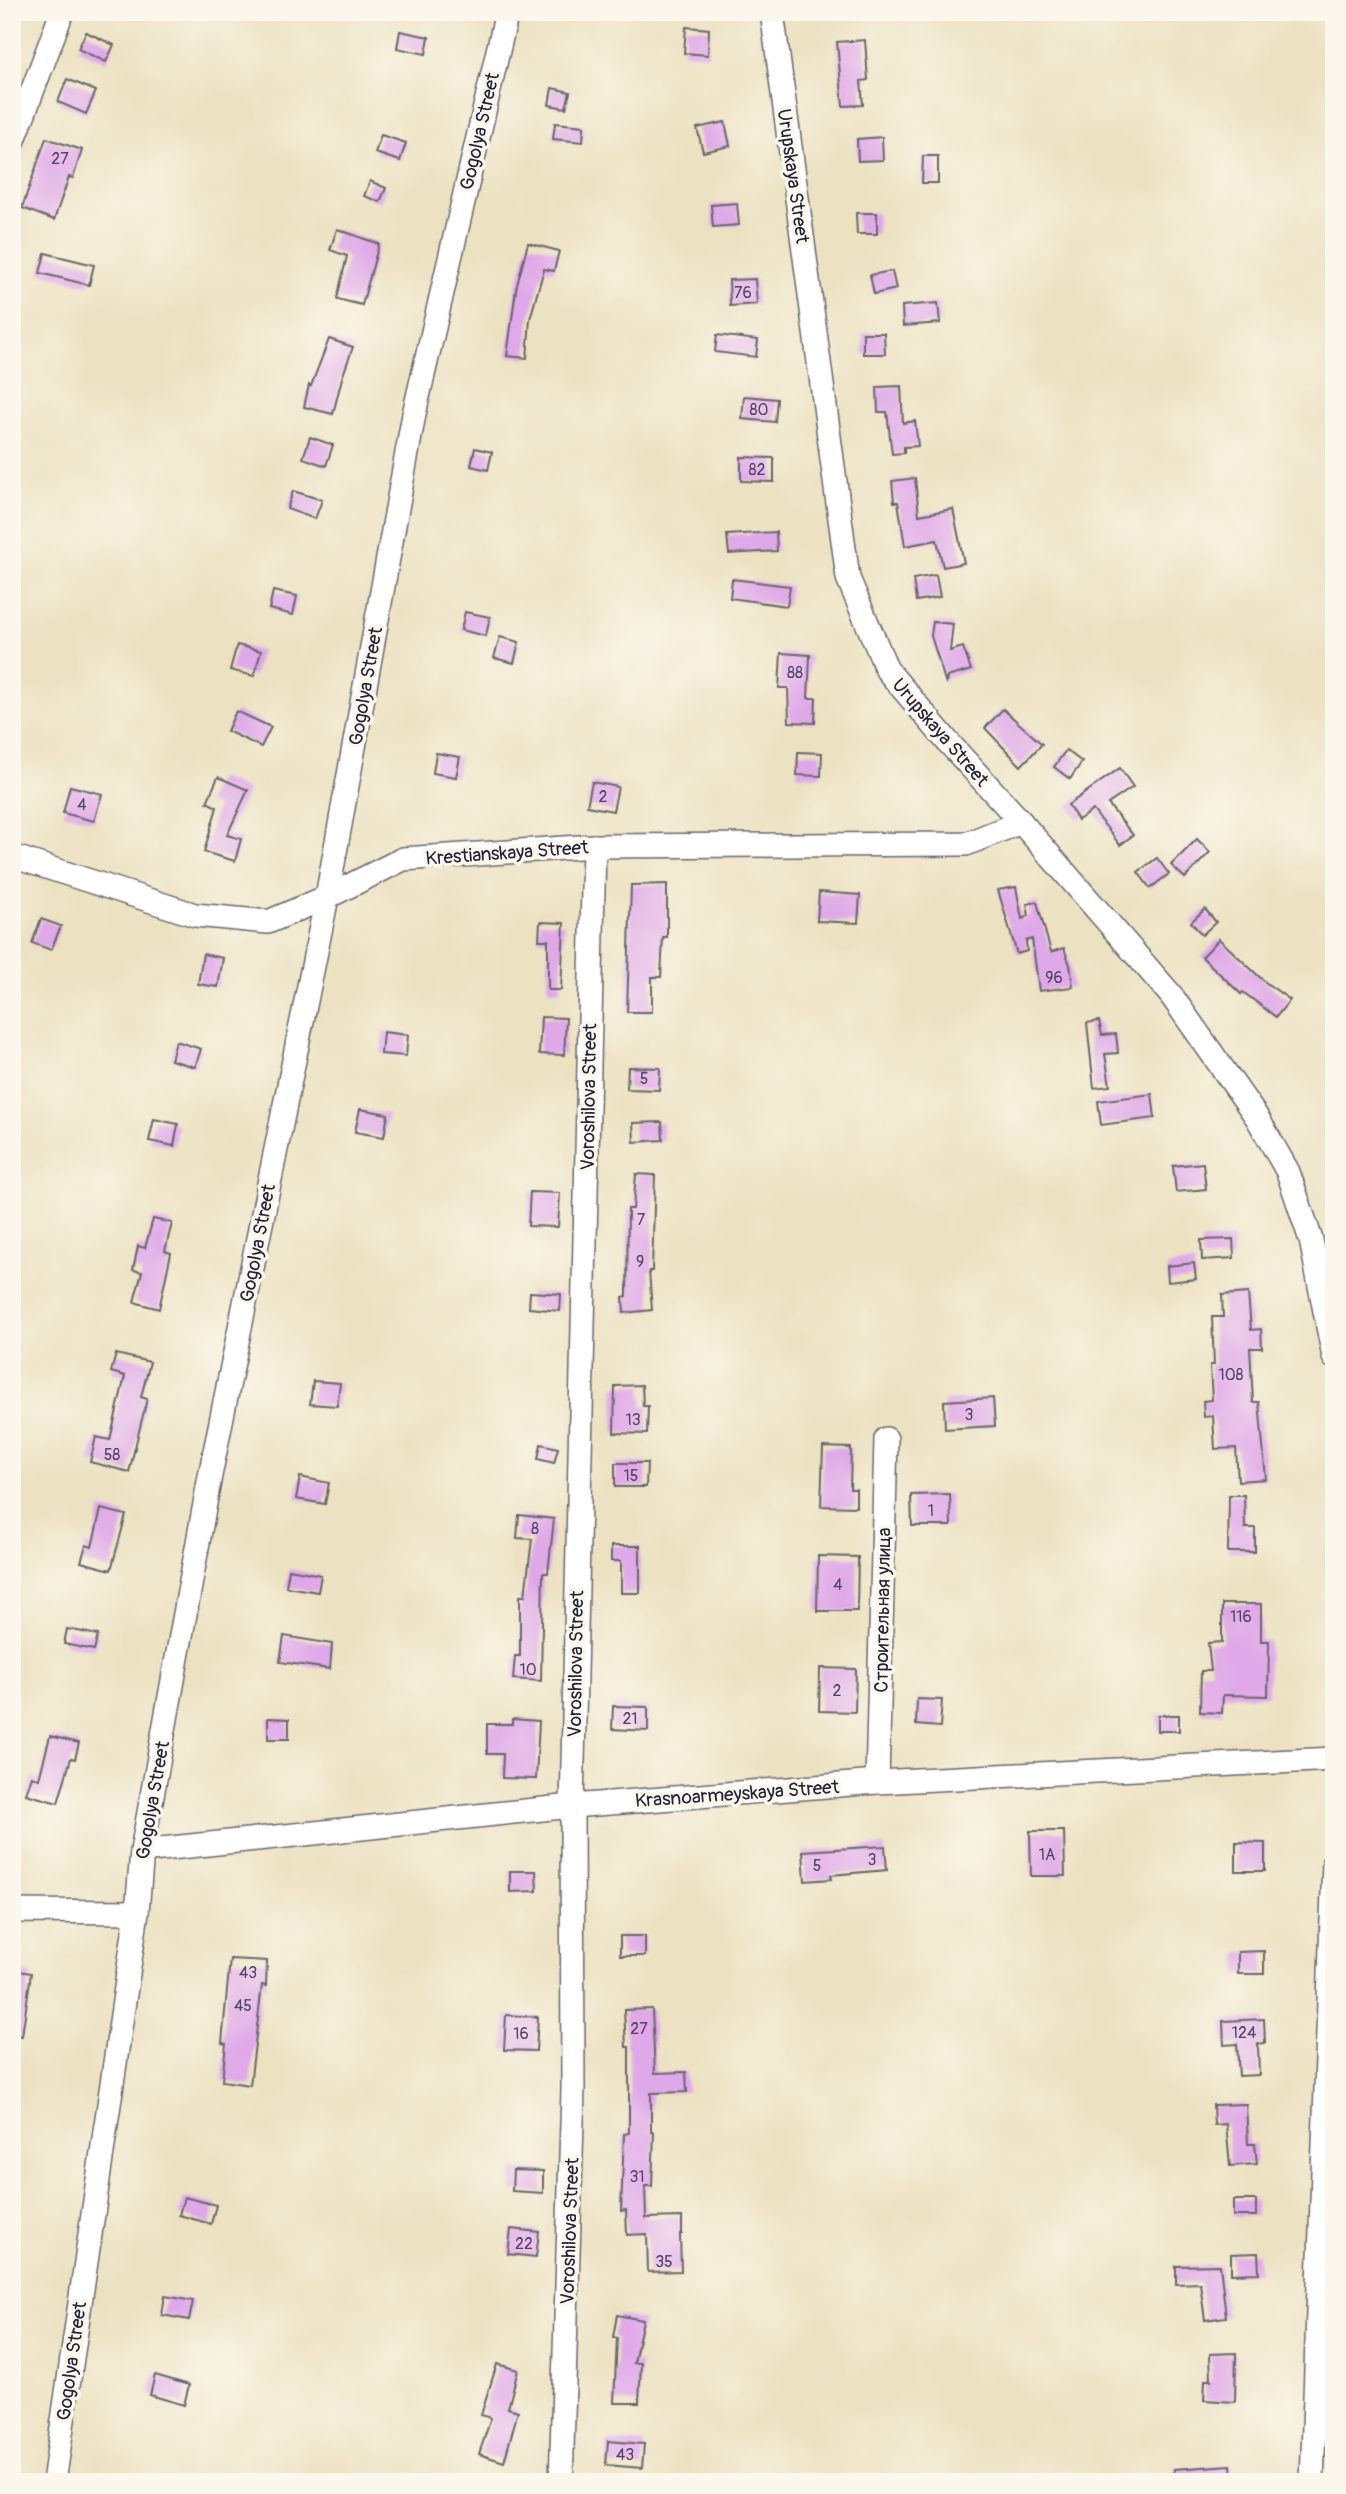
<svg xmlns="http://www.w3.org/2000/svg" width="1346" height="2494" viewBox="0 0 1346 2494" font-family="Pangolin,sans-serif">
	<style>
		.building { fill: #dfa8e8 }
		.lines { fill: none; stroke-linecap: round; stroke-linejoin: round }
		.minor-casing { stroke: #69656a; stroke-width: 26 }
		.minor { stroke: #fff; stroke-width: 23 }
		.labels { text-anchor: middle; stroke-width: 7; stroke-linejoin: round; paint-order: stroke }
		.number-label { font-size: 16px; fill: #514466 }
		.street-label { font-size: 19px; fill: #22223b; stroke: #fbf7ec }
	</style>
	<rect width="100%" height="100%" fill="#fbf7ec"/>
	<filter id="ink" filterUnits="userSpaceOnUse"><feTurbulence type="fractalNoise" baseFrequency=".0143" numOctaves="2"/><feDisplacementMap in="SourceGraphic" scale="14" xChannelSelector="R" yChannelSelector="G"/><feConvolveMatrix kernelMatrix="1 2 1 2 8 2 1 2 1" color-interpolation-filters="sRGB"/></filter>
	<filter id="wash" filterUnits="userSpaceOnUse"><feTurbulence type="fractalNoise" baseFrequency=".00686" numOctaves="4" result="noise"/><feDisplacementMap in="SourceGraphic" scale="28" xChannelSelector="R" yChannelSelector="G"/><feGaussianBlur stdDeviation="1.57" result="paint"/><feColorMatrix in="noise" values="0 0 0 0 0 0 0 0 0 0 0 0 0 0 0 0 0 1.4 0 .05"/><feComposite in="paint" operator="in"/></filter>
	<g filter="url(#wash)">
		<rect width="100%" height="100%" fill="#ece2c2"/>
		<g id="blocks">
			<g class="building">
				<polygon points="686,27 709,29 708,55 684,53"/>
				<polygon points="400,31 429,37 426,54 397,48"/>
				<polygon points="86,32 114,45 106,62 78,49"/>
				<polygon points="865,40 868,80 861,81 863,105 843,106 837,42"/>
				<polygon points="67,79 96,91 86,114 58,102"/>
				<polygon points="552,88 570,92 566,108 549,105"/>
				<polygon points="725,122 730,146 703,152 697,128"/>
				<polygon points="555,123 584,126 583,142 553,139"/>
				<polygon points="381,135 406,143 400,161 375,153"/>
				<polygon points="882,137 883,160 858,161 857,139"/>
				<polygon points="46,138 82,150 73,178 69,177 54,220 22,208"/>
				<polygon points="923,156 938,156 938,183 922,183"/>
				<polygon points="370,181 386,188 380,202 364,196"/>
				<polygon points="737,203 739,225 713,227 711,205"/>
				<polygon points="856,213 877,213 877,234 857,234"/>
				<polygon points="337,229 379,244 362,305 337,299 347,256 330,250"/>
				<polygon points="528,243 559,251 554,271 544,269 530,319 527,358 507,356 516,289"/>
				<polygon points="45,253 94,265 89,285 40,273"/>
				<polygon points="892,271 896,289 874,294 870,275"/>
				<polygon points="755,279 757,304 730,306 729,280"/>
				<polygon points="938,303 940,323 903,326 902,306"/>
				<polygon points="863,333 884,333 885,354 863,354"/>
				<polygon points="717,335 758,340 756,357 715,352"/>
				<polygon points="329,339 353,347 342,378 333,414 304,407 309,385 311,386"/>
				<polygon points="901,386 903,423 915,421 918,446 904,447 904,453 892,454 887,412 878,412 877,387"/>
				<polygon points="744,396 777,399 775,422 742,419"/>
				<polygon points="310,437 333,445 326,466 303,458"/>
				<polygon points="475,448 492,452 488,470 471,466"/>
				<polygon points="741,457 774,458 774,482 741,481"/>
				<polygon points="915,478 919,515 953,509 964,563 943,567 937,540 905,546 898,502 894,502 892,481"/>
				<polygon points="293,491 322,500 315,519 287,509"/>
				<polygon points="776,532 777,551 729,554 727,535"/>
				<polygon points="936,575 940,597 916,601 913,579"/>
				<polygon points="732,579 790,586 787,606 730,598"/>
				<polygon points="273,591 297,596 293,615 269,609"/>
				<polygon points="465,612 490,617 486,636 461,630"/>
				<polygon points="933,622 953,624 950,651 963,647 971,670 947,677 946,684 931,636"/>
				<polygon points="500,637 519,642 514,663 494,658"/>
				<polygon points="237,645 261,651 254,676 230,670"/>
				<polygon points="781,653 810,655 808,698 816,698 815,723 789,722 788,688 779,688"/>
				<polygon points="1003,709 1042,744 1021,766 985,728"/>
				<polygon points="236,711 271,727 261,747 227,731"/>
				<polygon points="1066,750 1082,762 1070,779 1054,767"/>
				<polygon points="798,752 822,753 821,776 797,775"/>
				<polygon points="436,753 460,757 456,777 433,773"/>
				<polygon points="1120,768 1133,787 1108,804 1133,835 1120,845 1093,810 1078,820 1068,805"/>
				<polygon points="218,777 248,790 227,835 241,839 235,861 204,852 217,807 207,802"/>
				<polygon points="592,782 618,787 613,811 587,806"/>
				<polygon points="70,786 102,794 94,821 63,813"/>
				<polygon points="1197,839 1210,852 1185,878 1171,865"/>
				<polygon points="1157,858 1169,874 1150,888 1138,872"/>
				<polygon points="667,884 667,937 663,937 661,977 652,977 652,1012 627,1012 631,885"/>
				<polygon points="1016,887 1022,919 1029,916 1027,904 1037,902 1051,952 1064,948 1070,965 1073,987 1039,991 1032,939 1026,941 1027,951 1017,954 998,890"/>
				<polygon points="819,892 860,895 858,923 817,921"/>
				<polygon points="1205,909 1216,922 1202,935 1191,922"/>
				<polygon points="41,919 61,926 51,950 32,943"/>
				<polygon points="540,922 564,923 561,990 548,990 548,940 539,940"/>
				<polygon points="1219,939 1265,982 1290,1000 1276,1017 1243,992 1241,994 1202,957"/>
				<polygon points="203,954 223,958 218,987 198,984"/>
				<polygon points="541,1017 566,1018 564,1055 539,1054"/>
				<polygon points="1099,1021 1102,1035 1116,1034 1118,1053 1105,1054 1110,1086 1094,1088 1087,1023"/>
				<polygon points="383,1032 408,1035 406,1056 381,1054"/>
				<polygon points="176,1041 201,1049 195,1067 171,1060"/>
				<polygon points="628,1067 660,1068 659,1090 627,1089"/>
				<polygon points="1152,1094 1155,1118 1101,1125 1098,1101"/>
				<polygon points="360,1109 388,1114 384,1137 355,1132"/>
				<polygon points="154,1119 178,1124 174,1146 149,1141"/>
				<polygon points="662,1122 663,1140 634,1142 633,1123"/>
				<polygon points="1203,1163 1206,1189 1176,1192 1173,1166"/>
				<polygon points="636,1174 655,1175 652,1271 649,1271 652,1310 624,1313 623,1297 627,1296 628,1209 633,1209"/>
				<polygon points="530,1192 560,1193 558,1227 528,1226"/>
				<polygon points="153,1219 172,1223 165,1251 171,1253 159,1309 134,1302 142,1272 133,1270 138,1246 145,1248"/>
				<polygon points="1233,1239 1234,1258 1202,1260 1201,1240"/>
				<polygon points="1194,1263 1196,1279 1168,1282 1167,1266"/>
				<polygon points="530,1292 561,1294 560,1311 529,1308"/>
				<polygon points="1248,1293 1251,1330 1261,1329 1262,1348 1250,1348 1253,1402 1259,1402 1266,1479 1238,1481 1236,1448 1215,1449 1213,1416 1204,1417 1203,1401 1212,1400 1210,1365 1214,1365 1212,1317 1223,1317 1222,1295"/>
				<polygon points="116,1354 150,1362 141,1397 147,1399 129,1472 90,1462 96,1437 110,1440 125,1376 111,1372"/>
				<polygon points="313,1381 340,1383 337,1406 310,1404"/>
				<polygon points="642,1385 643,1406 648,1406 647,1434 614,1433 615,1386"/>
				<polygon points="993,1398 995,1426 945,1429 944,1401"/>
				<polygon points="541,1444 558,1448 554,1463 538,1459"/>
				<polygon points="823,1447 851,1448 850,1489 856,1489 856,1507 821,1506"/>
				<polygon points="615,1463 647,1463 646,1487 615,1487"/>
				<polygon points="300,1477 329,1483 325,1504 296,1499"/>
				<polygon points="950,1494 951,1526 912,1526 911,1495"/>
				<polygon points="1229,1495 1244,1495 1245,1528 1255,1528 1255,1552 1228,1552"/>
				<polygon points="101,1509 126,1515 111,1570 81,1562 86,1545 92,1547"/>
				<polygon points="519,1515 554,1519 548,1573 543,1573 541,1681 513,1679 515,1656 520,1656 520,1596 525,1596 532,1539 517,1538"/>
				<polygon points="611,1546 640,1546 640,1593 621,1593 621,1561 611,1561"/>
				<polygon points="818,1556 858,1557 857,1611 817,1611"/>
				<polygon points="289,1569 321,1575 318,1592 286,1587"/>
				<polygon points="1222,1604 1261,1604 1261,1641 1269,1641 1268,1696 1223,1695 1222,1713 1200,1712 1201,1671 1211,1671 1208,1643 1222,1642"/>
				<polygon points="67,1629 98,1635 94,1650 64,1644"/>
				<polygon points="284,1636 332,1644 330,1669 280,1662"/>
				<polygon points="820,1668 856,1669 855,1712 819,1711"/>
				<polygon points="917,1699 942,1700 940,1727 916,1725"/>
				<polygon points="613,1706 648,1707 648,1731 612,1729"/>
				<rect x="1158" y="1715" width="21" height="16"/>
				<polygon points="268,1718 289,1719 289,1739 268,1739"/>
				<polygon points="512,1719 539,1721 536,1779 502,1778 503,1754 487,1754 487,1724 512,1724"/>
				<polygon points="50,1736 79,1743 75,1759 71,1758 58,1803 26,1794 32,1776 39,1779"/>
				<polygon points="1030,1831 1064,1831 1065,1876 1031,1876"/>
				<polygon points="1236,1842 1265,1843 1265,1871 1236,1871"/>
				<polygon points="885,1846 887,1870 831,1875 832,1879 805,1881 803,1851"/>
				<polygon points="510,1871 536,1871 537,1891 510,1892"/>
				<rect x="620" y="1936" width="25" height="20"/>
				<polygon points="1264,1951 1264,1974 1238,1974 1238,1952"/>
				<polygon points="230,1959 267,1961 266,1986 262,1985 250,2085 222,2081 226,2044 222,2043"/>
				<polygon points="12,1970 31,1973 22,2036 12,2035"/>
				<polygon points="652,2009 655,2073 686,2072 687,2092 651,2093 651,2132 654,2132 652,2186 645,2186 646,2218 682,2217 682,2234 680,2234 681,2271 648,2272 647,2234 627,2235 626,2210 621,2211 624,2134 629,2133 629,2047 626,2047 624,2010"/>
				<polygon points="506,2015 538,2017 536,2051 504,2050"/>
				<polygon points="1264,2019 1265,2043 1258,2044 1259,2075 1239,2076 1237,2044 1224,2045 1223,2021"/>
				<polygon points="1246,2104 1248,2144 1255,2144 1257,2164 1230,2166 1226,2124 1214,2125 1213,2105"/>
				<polygon points="513,2170 543,2171 543,2193 512,2191"/>
				<polygon points="184,2197 216,2205 211,2224 179,2215"/>
				<rect x="1233" y="2200" width="23" height="16"/>
				<polygon points="511,2229 539,2232 536,2257 508,2254"/>
				<polygon points="1258,2253 1259,2273 1231,2274 1231,2254"/>
				<polygon points="1220,2265 1226,2317 1205,2320 1200,2283 1176,2284 1176,2266"/>
				<polygon points="165,2296 193,2301 189,2320 162,2315"/>
				<polygon points="617,2315 643,2320 634,2363 641,2363 639,2403 614,2403 617,2338 613,2337"/>
				<polygon points="1236,2353 1235,2402 1204,2400 1205,2380 1211,2380 1210,2354"/>
				<polygon points="497,2364 518,2370 508,2408 518,2411 504,2462 479,2454 491,2418 481,2415"/>
				<polygon points="155,2375 189,2385 184,2405 150,2395"/>
				<polygon points="608,2441 644,2444 642,2468 606,2465"/>
				<polygon points="1231,2465 1233,2482 1174,2482 1174,2469"/>
			</g>
		</g>
	</g>
	<g filter="url(#ink)">
		<use href="#blocks" fill-opacity="0" stroke="#69656a" stroke-width="2"/>
		<g class="lines">
			<g class="minor-casing">
				<g id="minor">
					<polyline points="772,12 848,578 887,670 948,742 1021,822 1171,995 1258,1119 1288,1172 1311,1240 1334,1357"/>
					<polyline points="12,145 62,12"/>
					<polyline points="12,856 195,915 268,922 327,897 403,859 594,846 966,844 1021,822"/>
					<polyline points="877,1782 886,1439"/>
					<polyline points="142,1851 572,1806 877,1782 1334,1759"/>
					<polyline points="12,1911 137,1912"/>
					<polyline points="54,2482 137,1912 142,1851 210,1476 327,897 414,414 507,12"/>
					<polyline points="561,2482 573,2090 572,1806 594,846"/>
					<polyline points="1312,2482 1334,1862"/>
				</g>
			</g>
			<use href="#minor" class="minor"/>
		</g>
	</g>
	<g class="labels">
		<g class="number-label">
			<text x="60" y="164">27</text>
			<text x="743" y="298">76</text>
			<text x="759" y="415">80</text>
			<text x="757" y="475">82</text>
			<text x="795" y="678">88</text>
			<text x="603" y="802">2</text>
			<text x="82" y="810">4</text>
			<text x="1054" y="983">96</text>
			<text x="644" y="1084">5</text>
			<text x="641" y="1225">7</text>
			<text x="640" y="1267">9</text>
			<text x="1231" y="1380">108</text>
			<text x="969" y="1420">3</text>
			<text x="633" y="1425">13</text>
			<text x="112" y="1460">58</text>
			<text x="631" y="1481">15</text>
			<text x="931" y="1516">1</text>
			<text x="535" y="1534">8</text>
			<text x="838" y="1590">4</text>
			<text x="1241" y="1622">116</text>
			<text x="528" y="1675">10</text>
			<text x="837" y="1696">2</text>
			<text x="630" y="1724">21</text>
			<text x="1047" y="1860">1А</text>
			<text x="872" y="1865">3</text>
			<text x="817" y="1871">5</text>
			<text x="248" y="1978">43</text>
			<text x="243" y="2011">45</text>
			<text x="639" y="2034">27</text>
			<text x="1244" y="2038">124</text>
			<text x="521" y="2039">16</text>
			<text x="637" y="2182">31</text>
			<text x="524" y="2249">22</text>
			<text x="664" y="2267">35</text>
			<text x="625" y="2460">43</text>
		</g>
		<g class="street-label">
			<text transform="translate(479 131) rotate(-77)" y="7">Gogolya Street</text>
			<text transform="translate(794 176) rotate(82)" y="7">Urupskaya Street</text>
			<text transform="translate(365 686) rotate(-80)" y="7">Gogolya Street</text>
			<text transform="translate(941 732) rotate(49)" y="7">Urupskaya Street</text>
			<text transform="translate(507 852) rotate(-4)" y="7">Krestianskaya Street</text>
			<text transform="translate(588 1097) rotate(-89)" y="7">Voroshilova Street</text>
			<text transform="translate(257 1243) rotate(-79)" y="7">Gogolya Street</text>
			<text transform="translate(882 1610) rotate(-89)" y="7">Строительная улица</text>
			<text transform="translate(575 1664) rotate(-89)" y="7">Voroshilova Street</text>
			<text transform="translate(737 1793) rotate(-4)" y="7">Krasnoarmeyskaya Street</text>
			<text transform="translate(152 1800) rotate(-80)" y="7">Gogolya Street</text>
			<text transform="translate(569 2231) rotate(-88)" y="7">Voroshilova Street</text>
			<text transform="translate(71 2361) rotate(-82)" y="7">Gogolya Street</text>
		</g>
	</g>
	<rect width="1346" height="2494" fill="none" stroke="#fbf7ec" stroke-width="42"/>
</svg>
